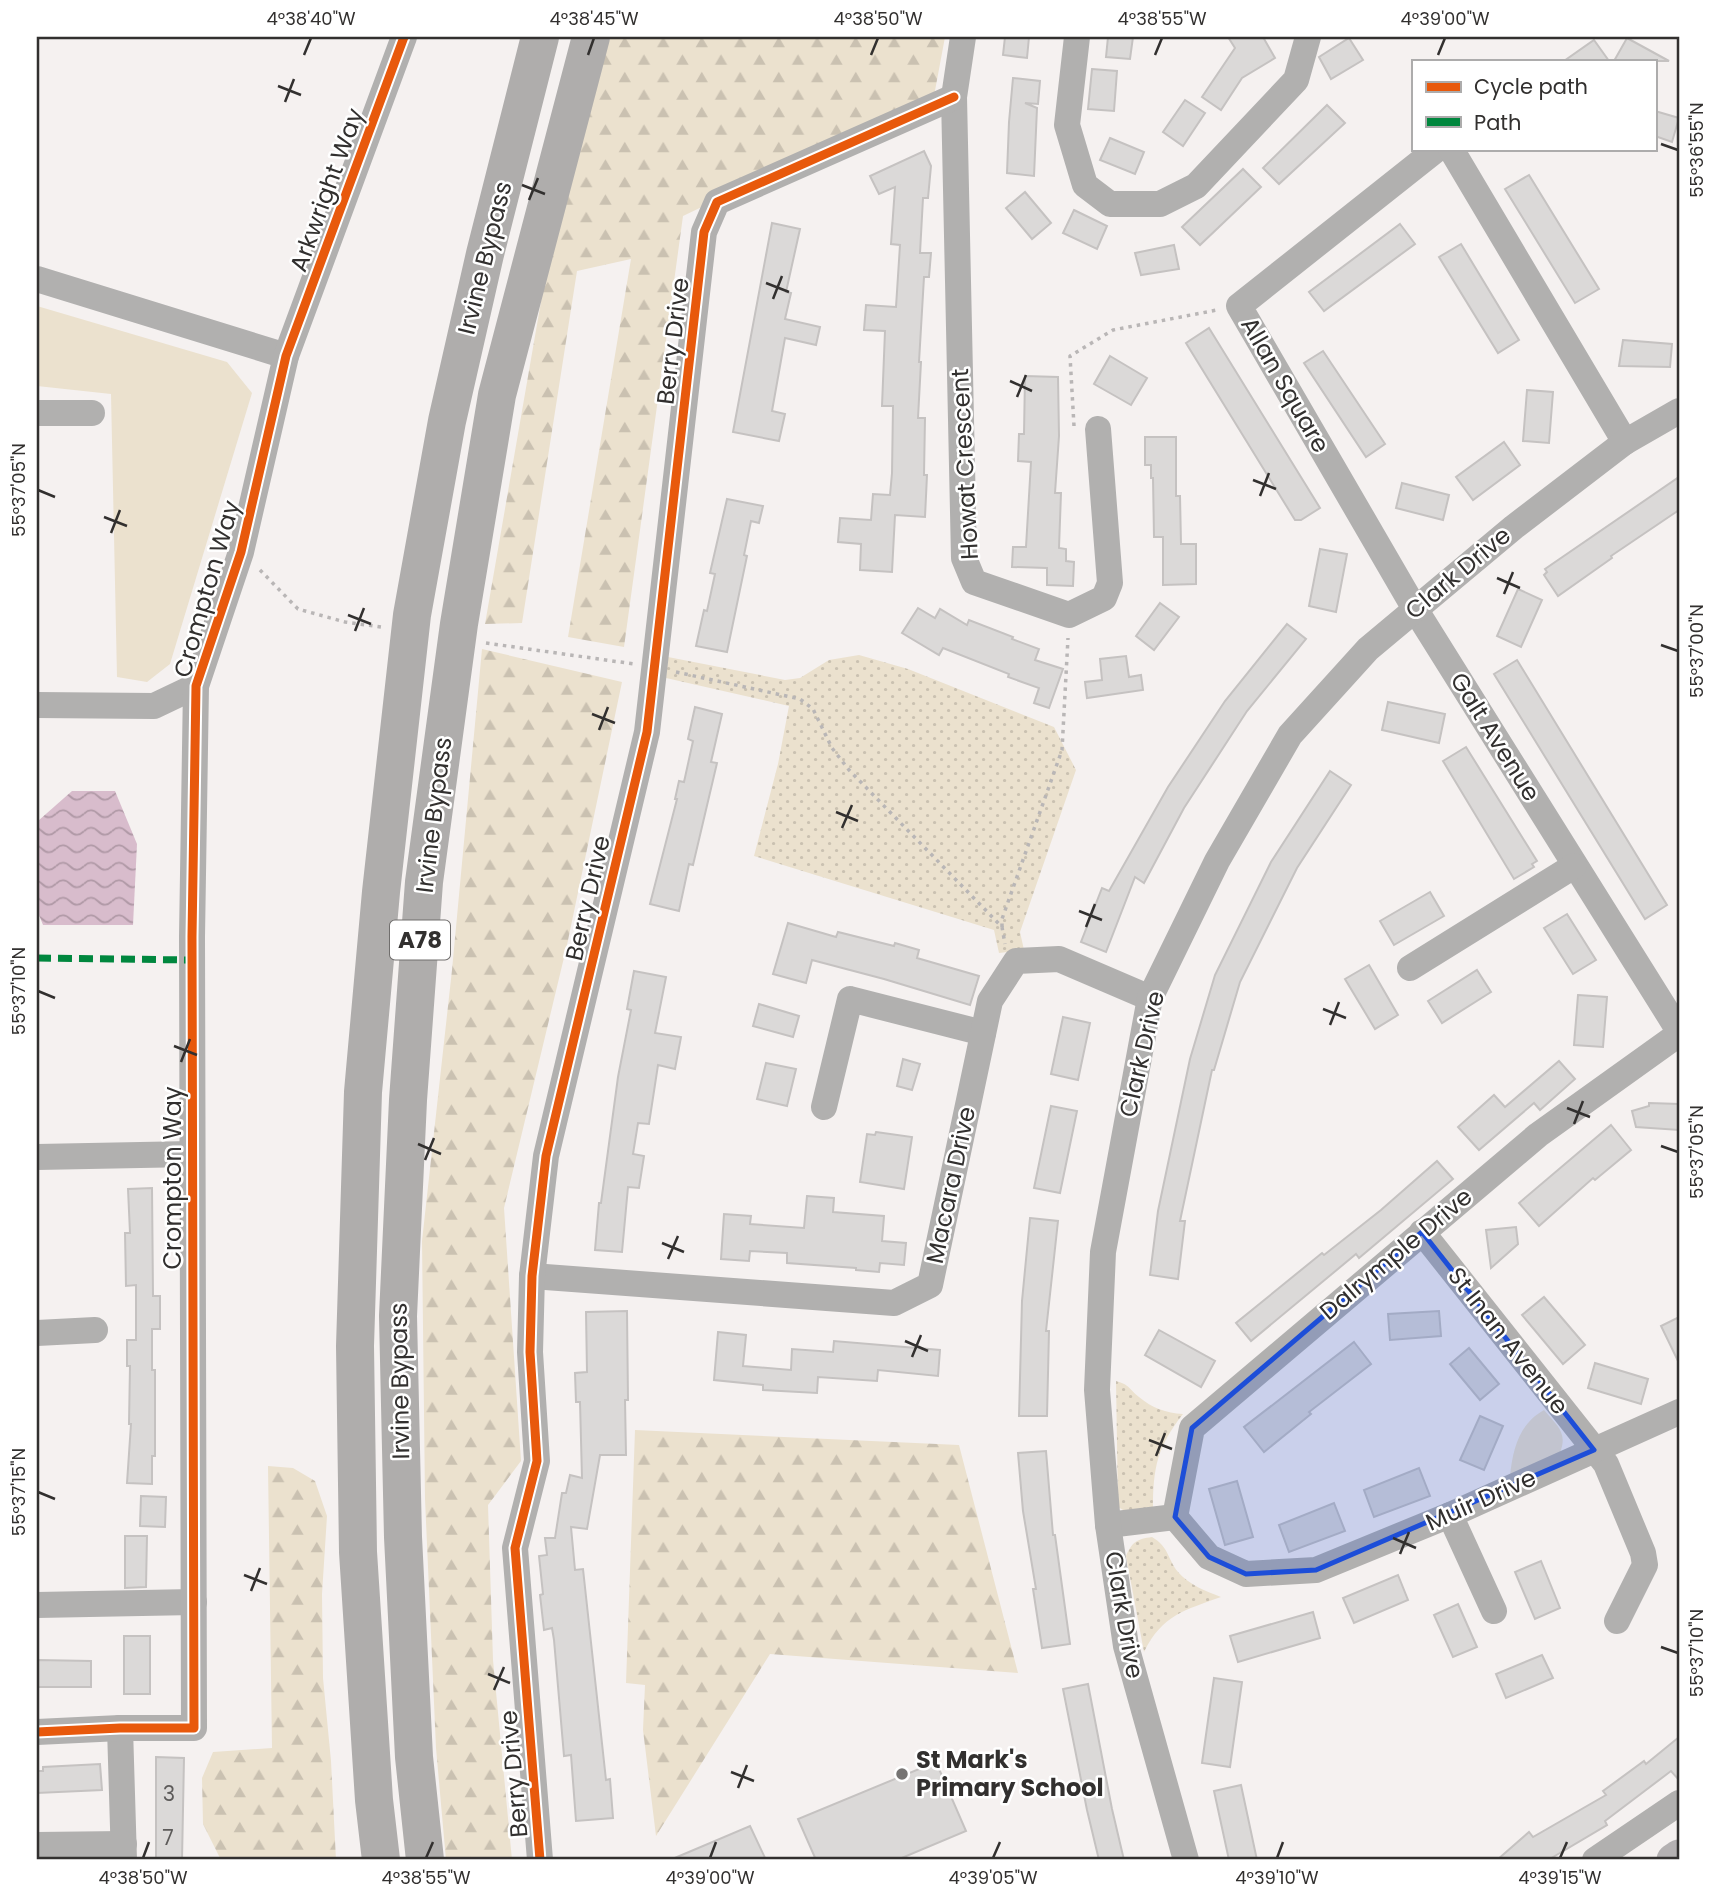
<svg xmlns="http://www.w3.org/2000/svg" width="1716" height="1897" viewBox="0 0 1716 1897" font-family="Poppins,sans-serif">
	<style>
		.grass { fill: #ebe1ce }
		.forest { fill: url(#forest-firs) }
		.park { fill: url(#park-dots) }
		.water { fill: url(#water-waves) }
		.building { fill: #dbd9d8; stroke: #c5c2c1; stroke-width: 2 }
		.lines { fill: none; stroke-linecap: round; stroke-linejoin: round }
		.path { stroke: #b9b6b6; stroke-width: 3.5; stroke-dasharray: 3.5 5; stroke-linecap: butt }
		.minor { stroke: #b1b0af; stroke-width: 26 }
		.major { stroke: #b4b1b2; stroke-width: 33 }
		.highway { stroke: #afadac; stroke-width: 38 }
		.quiet { stroke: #00873e; stroke-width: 7; stroke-dasharray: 14 7; stroke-linecap: butt }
		.cycleway-casing { stroke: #fff; stroke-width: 13 }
		.cycleway { stroke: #e8590c; stroke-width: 9 }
		.marked { fill: #1d4ed8; fill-opacity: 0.2; stroke: #1d4ed8; stroke-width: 5; stroke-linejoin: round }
		.ticks { fill: none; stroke: #32302f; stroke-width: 2.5 }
		.poi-dot { fill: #767473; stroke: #fff; stroke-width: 2.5 }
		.labels { text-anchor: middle; stroke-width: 5; stroke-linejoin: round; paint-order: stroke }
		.number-label { font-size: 21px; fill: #5d5b5a }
		.shield { fill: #fff; stroke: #706e6d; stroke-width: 2 }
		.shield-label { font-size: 23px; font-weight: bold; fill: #32302f }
		.street-label { font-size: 24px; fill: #32302f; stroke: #fff }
		.poi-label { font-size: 24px; font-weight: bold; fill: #32302f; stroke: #fff; text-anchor: start }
		.neatline { fill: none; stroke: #32302f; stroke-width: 2.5 }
		.ticks-label { font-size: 18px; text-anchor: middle; fill: #32302f }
	</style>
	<defs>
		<pattern id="forest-firs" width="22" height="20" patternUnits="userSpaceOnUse" patternTransform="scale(1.75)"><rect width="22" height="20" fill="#ebe1ce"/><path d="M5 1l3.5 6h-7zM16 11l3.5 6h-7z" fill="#cac1b1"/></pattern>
		<pattern id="park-dots" width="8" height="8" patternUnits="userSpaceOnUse" patternTransform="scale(1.75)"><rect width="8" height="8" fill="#ebe1ce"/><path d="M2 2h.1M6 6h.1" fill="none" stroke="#cac1b1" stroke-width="1.8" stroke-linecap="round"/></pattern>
		<pattern id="water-waves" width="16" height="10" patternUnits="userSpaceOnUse" patternTransform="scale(1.75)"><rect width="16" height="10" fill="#d8bccc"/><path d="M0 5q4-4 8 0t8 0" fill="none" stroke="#b099a6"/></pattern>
	</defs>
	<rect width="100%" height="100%" fill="#f5f1f0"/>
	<g class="grass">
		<polygon points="37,306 227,362 252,393 170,664 147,682 117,677 111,394 37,386"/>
		<path d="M 1544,1410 C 1557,1426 1568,1432 1560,1453 L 1510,1476 C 1513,1449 1519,1424 1544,1410 Z"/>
	</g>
	<g class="forest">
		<polygon points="610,37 945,37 934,96 683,216 624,647 568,637 631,259 577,271 522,623 485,624 543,290"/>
		<polygon points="482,649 622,682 567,945 504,1208 521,1461 488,1505 493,1660 512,1860 446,1860 436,1748 425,1499 422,1241 452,970"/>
		<polygon points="635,1430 959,1445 1018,1673 770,1654 656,1836 643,1730 645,1685 626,1683"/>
		<polygon points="268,1466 293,1468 315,1481 327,1516 322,1594 323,1678 331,1761 336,1860 221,1860 203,1824 202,1778 213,1752 272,1748"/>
	</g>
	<g class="park">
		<polygon points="859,655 908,669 1054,727 1076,770 1020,932 1024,950 999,953 994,930 754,856 778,764 789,706 666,678 668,657 785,680 800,678 829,660"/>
		<path d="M 1116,1381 C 1130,1385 1129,1389 1139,1397 C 1152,1408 1166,1413 1183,1414 C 1157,1447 1153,1468 1153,1509 L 1135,1517 L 1118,1507 Z"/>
		<path d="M 1152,1537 C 1169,1547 1167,1558 1178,1572 C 1189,1585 1206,1591 1221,1597 C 1185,1610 1162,1615 1144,1652 L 1126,1556 C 1132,1542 1137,1539 1152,1537 Z"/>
	</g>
	<polygon class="water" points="72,791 115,791 137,844 133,925 43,925 37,910 38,821"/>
	<g class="building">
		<polygon points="1005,37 1029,37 1027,58 1003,55"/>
		<polygon points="1108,37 1133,37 1130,59 1106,57"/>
		<polygon points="1228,37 1263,37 1275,58 1242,78 1221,110 1202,97 1235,48"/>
		<polygon points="1349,38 1363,60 1331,79 1319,57"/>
		<polygon points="1627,38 1669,61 1614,61"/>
		<polygon points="1594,40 1609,61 1564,61"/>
		<polygon points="1092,69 1117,71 1114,111 1088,109"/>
		<polygon points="1013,78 1040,81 1038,104 1025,103 1037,108 1034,176 1007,173 1009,122"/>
		<polygon points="1185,100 1205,113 1183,146 1163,132"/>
		<polygon points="1327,105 1345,123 1279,184 1263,168"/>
		<polygon points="1655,111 1679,118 1672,142 1655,136"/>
		<polygon points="1110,138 1144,152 1135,174 1100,160"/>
		<polygon points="924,151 931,166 928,198 923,198 920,253 931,253 929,277 924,277 919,362 921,362 918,418 925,418 924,475 927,475 925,517 895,515 892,572 860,570 861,544 838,542 840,518 871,520 873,494 890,495 892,473 893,406 882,406 885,331 864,330 866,305 896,307 900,245 891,244 895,187 879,194 870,176"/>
		<polygon points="1243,169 1261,187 1200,245 1182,227"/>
		<polygon points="1529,175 1599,289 1575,303 1505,189"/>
		<polygon points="1025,192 1051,223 1032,239 1006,208"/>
		<polygon points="1074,210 1107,226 1097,249 1063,233"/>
		<polygon points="772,223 800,229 786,292 791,293 785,319 820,327 816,345 785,338 772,411 785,414 779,441 733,432"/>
		<polygon points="1400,224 1415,244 1324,311 1309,292"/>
		<polygon points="1461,244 1519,340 1498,353 1439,257"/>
		<polygon points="1174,245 1179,269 1141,275 1135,253"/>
		<polygon points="1209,328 1320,508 1301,520 1295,520 1186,343"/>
		<polygon points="1623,340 1672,344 1670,367 1619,366"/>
		<polygon points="1323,351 1385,444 1366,457 1304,363"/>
		<polygon points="1110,356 1147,378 1131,405 1094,384"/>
		<polygon points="1025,376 1058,377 1059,436 1055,493 1061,493 1059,548 1066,549 1066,561 1074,562 1073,586 1047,585 1047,568 1012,567 1013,547 1026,547 1031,462 1018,461 1019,434 1024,434"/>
		<polygon points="1527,390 1553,392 1549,443 1523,441"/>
		<polygon points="1145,437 1176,437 1176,496 1180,496 1181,544 1196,544 1196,584 1163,585 1163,537 1154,537 1153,478 1151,478 1151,465 1145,465"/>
		<polygon points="1504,442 1520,465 1473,500 1456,477"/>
		<polygon points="1679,477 1679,510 1611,556 1612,558 1558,596 1544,575 1547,572 1545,569"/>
		<polygon points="1402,483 1449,495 1443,520 1396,508"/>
		<polygon points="727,499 763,506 759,523 751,521 744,555 747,556 727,652 696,646 704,610 707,611 715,574 710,573"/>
		<polygon points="1320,549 1347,554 1336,612 1309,606"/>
		<polygon points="1518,589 1542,600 1521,647 1497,636"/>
		<polygon points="1160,603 1179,617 1154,650 1136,636"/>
		<polygon points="918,608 935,618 940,609 967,625 969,620 1013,637 1012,639 1039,649 1035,660 1063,669 1049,708 1034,703 1039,688 1008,677 1009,674 943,648 939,655 902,633"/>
		<polygon points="1287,624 1306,639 1247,711 1184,808 1144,883 1135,877 1106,952 1081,942 1102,888 1109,891 1168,787 1225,701"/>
		<polygon points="1126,656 1129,677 1141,675 1143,690 1087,698 1085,682 1102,680 1100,659"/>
		<polygon points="1517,660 1667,905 1645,919 1494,674"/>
		<polygon points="1388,702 1445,714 1439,743 1382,730"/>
		<polygon points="695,707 722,714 711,762 717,763 693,865 689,864 679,911 650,904 677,799 675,799 679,781 684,782 693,741 688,739"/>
		<polygon points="1466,747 1537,861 1532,864 1534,867 1514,879 1443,761"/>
		<polygon points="1330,771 1351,785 1297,868 1240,982 1214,1070 1212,1070 1180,1221 1185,1221 1178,1279 1150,1275 1158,1211 1190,1059 1215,975 1271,862"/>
		<polygon points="1430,892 1444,916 1394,945 1380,921"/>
		<polygon points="1567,914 1596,960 1573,974 1544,928"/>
		<polygon points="788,923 836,937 838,932 894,946 895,943 919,950 917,958 979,976 970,1005 884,979 812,960 806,983 773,974"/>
		<polygon points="1369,965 1398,1015 1375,1029 1345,979"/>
		<polygon points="1477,970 1491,992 1442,1023 1428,1001"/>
		<polygon points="634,971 666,977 655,1033 681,1037 675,1069 658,1065 649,1124 638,1123 633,1154 644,1156 639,1188 628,1187 622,1252 595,1250 599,1203 601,1203 618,1077 631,1010 627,1009"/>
		<polygon points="1578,995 1607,997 1603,1047 1574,1045"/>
		<polygon points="759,1004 799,1016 793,1037 753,1026"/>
		<polygon points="1063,1017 1090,1023 1078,1080 1051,1074"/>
		<polygon points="903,1059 920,1064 912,1090 897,1086"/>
		<polygon points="1559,1061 1575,1079 1540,1110 1534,1103 1479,1150 1458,1127 1494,1095 1505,1107"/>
		<polygon points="766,1063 796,1069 787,1106 757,1099"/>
		<polygon points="1649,1103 1679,1104 1679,1130 1636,1127 1632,1111 1649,1106"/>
		<polygon points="1051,1106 1077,1111 1060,1193 1034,1188"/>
		<polygon points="1611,1125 1631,1150 1595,1180 1593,1178 1539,1226 1519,1203"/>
		<polygon points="876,1132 912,1137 904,1189 860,1182 867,1134 875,1135"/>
		<polygon points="1437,1161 1453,1179 1359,1258 1356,1254 1251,1341 1236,1323 1322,1253 1324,1255 1381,1210"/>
		<polygon points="152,1188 153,1296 160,1296 160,1329 152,1329 152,1370 155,1370 155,1456 152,1456 152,1484 127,1483 131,1424 129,1424 130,1366 127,1366 127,1340 136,1340 136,1285 126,1286 125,1233 130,1233 128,1189"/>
		<polygon points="807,1196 834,1198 833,1212 884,1216 882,1241 906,1243 904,1265 880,1263 879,1272 856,1270 856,1268 787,1263 787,1253 750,1251 749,1261 721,1259 724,1214 751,1216 750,1224 804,1228"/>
		<polygon points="1030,1218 1058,1221 1046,1331 1049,1331 1047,1416 1019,1416 1022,1301"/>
		<polygon points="1516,1227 1518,1244 1491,1268 1486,1230"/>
		<polygon points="1544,1297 1585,1345 1563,1364 1522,1315"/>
		<polygon points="627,1311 628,1400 625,1400 626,1455 600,1455 587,1529 571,1527 575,1570 583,1569 606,1780 610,1779 613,1818 576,1821 571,1755 564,1756 554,1640 552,1628 544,1630 540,1595 543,1594 539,1556 547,1555 545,1538 555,1538 562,1493 566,1493 570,1475 582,1478 580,1402 576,1402 575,1373 587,1372 586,1312"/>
		<polygon points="1439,1311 1441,1336 1390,1340 1388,1314"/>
		<polygon points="1679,1317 1679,1363 1661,1326"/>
		<polygon points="1159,1330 1215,1361 1201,1387 1145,1355"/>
		<polygon points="718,1332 746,1335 743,1366 791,1370 792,1349 833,1352 834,1341 940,1350 938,1376 878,1370 877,1381 818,1377 817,1393 763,1390 763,1385 714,1380"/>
		<polygon points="1354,1342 1371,1364 1309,1412 1311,1414 1264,1452 1244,1427"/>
		<polygon points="1469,1348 1499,1384 1480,1400 1450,1364"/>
		<polygon points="1595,1363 1648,1379 1641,1404 1588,1388"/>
		<polygon points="1480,1416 1503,1426 1484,1470 1460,1460"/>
		<polygon points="1046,1451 1053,1535 1055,1535 1070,1644 1042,1648 1033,1589 1036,1589 1023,1511 1018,1453"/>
		<polygon points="1419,1468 1430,1496 1374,1517 1364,1490"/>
		<polygon points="1237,1481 1253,1537 1225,1545 1209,1489"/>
		<polygon points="141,1496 166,1497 165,1527 140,1526"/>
		<polygon points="1334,1503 1345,1531 1289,1552 1279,1525"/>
		<polygon points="125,1536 147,1536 146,1587 125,1588"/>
		<polygon points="1541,1561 1560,1608 1535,1619 1515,1572"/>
		<polygon points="1398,1575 1408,1600 1354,1623 1343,1598"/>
		<polygon points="1458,1604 1477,1647 1453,1657 1434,1615"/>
		<polygon points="1313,1612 1320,1638 1238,1662 1230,1636"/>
		<rect x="124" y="1636" width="26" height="58"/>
		<polygon points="1542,1655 1553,1678 1506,1698 1496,1674"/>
		<polygon points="37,1660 91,1661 91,1687 37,1687"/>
		<polygon points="1214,1678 1242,1682 1230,1767 1202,1763"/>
		<polygon points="1088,1684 1112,1809 1124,1860 1099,1860 1087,1810 1063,1689"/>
		<polygon points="1679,1737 1679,1780 1671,1771 1605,1821 1607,1825 1548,1860 1497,1860 1529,1832 1533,1837 1606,1795 1603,1791 1644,1761 1646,1764"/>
		<polygon points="156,1757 184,1758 182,1860 156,1860"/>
		<polygon points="936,1762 966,1831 897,1860 816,1860 798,1819"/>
		<polygon points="100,1764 102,1790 37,1793 37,1771 43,1771 43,1767"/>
		<polygon points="1241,1785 1257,1860 1229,1860 1214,1791"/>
		<polygon points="750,1826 766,1860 670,1860"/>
	</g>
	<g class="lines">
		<g class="path">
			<polyline points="1074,426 1070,356 1113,330 1217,310"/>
			<polyline points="260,570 298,609 345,622 381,627"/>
			<polyline points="486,643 634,664"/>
			<polyline points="676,672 800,699 813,709 832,748 849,770 1002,927 1005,944"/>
			<polyline points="1002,927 1002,919 1062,750 1068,638"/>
		</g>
		<g class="minor">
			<polyline points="963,37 954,97 964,558 974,582 1069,615 1104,598 1110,583 1098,429"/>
			<polyline points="1077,37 1067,125 1085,185 1110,204 1160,204 1196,186 1296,80 1308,37"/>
			<polyline points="1437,149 1239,306 1415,609 1679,1031"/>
			<polyline points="1451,149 1625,442"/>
			<polyline points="37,279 286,356"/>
			<polyline points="37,413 92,413"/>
			<polyline points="37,705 154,706 196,686"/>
			<polyline points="1410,968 1574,866"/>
			<polyline points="824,1107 850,999 983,1033"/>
			<polyline points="37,1157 192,1154"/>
			<polyline points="1422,1232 1606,1464 1643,1553 1645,1565 1617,1621"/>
			<polyline points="532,1276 894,1303 930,1285 990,1001 1016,961 1059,959 1150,998"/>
			<polyline points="37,1333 95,1330"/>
			<polyline points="1450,1515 1494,1611"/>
			<polyline points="1175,1517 1192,1428 1538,1135 1679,1034"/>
			<polyline points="1175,1517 1209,1557 1246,1574 1316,1570 1450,1515 1679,1412"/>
			<polyline points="1108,1525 1175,1517"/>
			<polyline points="37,1605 194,1602"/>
			<polyline points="120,1728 124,1860"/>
			<polyline points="37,1732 120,1728 194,1728 192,937 196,686 241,552 286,356 404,37"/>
			<polyline points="37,1845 124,1844"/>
			<polyline points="540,1860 515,1548 537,1461 530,1352 532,1276 546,1156 647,732 704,232 717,202 954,97"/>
			<polyline points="1186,1860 1126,1646 1108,1525 1097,1390 1103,1252 1150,998 1217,861 1290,735 1368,649 1514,527 1625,442 1679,411"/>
			<polyline points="1595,1860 1679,1803"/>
		</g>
		<polyline class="major" points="1673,1860 1679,1856"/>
		<g class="highway">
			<polyline points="381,1860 374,1800 358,1552 355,1346 363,1092 381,892 412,615 447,421 485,254 540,37"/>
			<polyline points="425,1860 414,1757 403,1537 398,1316 408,1100 424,882 459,624 497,395 591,37"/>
		</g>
		<polyline class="quiet" points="37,958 192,960"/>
		<g class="cycleway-casing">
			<g id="cycleway">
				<polyline points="37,1732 120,1728 194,1728 192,937 196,686 241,552 286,356 404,37"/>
				<polyline points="540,1860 515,1548 537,1461 530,1352 532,1276 546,1156 647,732 704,232 717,202 954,97"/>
			</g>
		</g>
		<use href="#cycleway" class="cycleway"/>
	</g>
	<path class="marked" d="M 1422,1232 L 1594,1450 L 1316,1570 L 1246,1574 L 1209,1557 L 1175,1517 L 1192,1428 Z"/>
	<path class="ticks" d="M 304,55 L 311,38M 588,55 L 594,38M 871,55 L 878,38M 1155,55 L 1162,38M 1438,55 L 1445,38M 278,86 L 301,95M 285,102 L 294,79M 1661,144 L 1678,150M 522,185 L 545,194M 529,200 L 538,178M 766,283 L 789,292M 773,299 L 782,276M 1010,381 L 1032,391M 1017,397 L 1026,375M 1253,480 L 1276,489M 38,490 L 55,497M 1260,496 L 1269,473M 104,517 L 127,526M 111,533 L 120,510M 1497,578 L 1520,588M 1504,594 L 1513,572M 348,615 L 371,624M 355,631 L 364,608M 1661,645 L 1678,651M 592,714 L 615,723M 599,730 L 608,707M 836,812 L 858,821M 842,828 L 852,805M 1079,911 L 1102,920M 1086,927 L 1095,904M 38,991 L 55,998M 1323,1009 L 1346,1018M 1330,1025 L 1339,1002M 174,1046 L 197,1055M 181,1062 L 190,1039M 1567,1108 L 1590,1117M 1574,1124 L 1583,1101M 418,1144 L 441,1154M 1661,1146 L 1678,1152M 425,1160 L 434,1138M 662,1243 L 684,1252M 668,1259 L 678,1236M 905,1341 L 928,1351M 912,1357 L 921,1335M 1149,1440 L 1172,1449M 1156,1456 L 1165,1433M 38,1492 L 55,1499M 1393,1538 L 1416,1548M 1400,1554 L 1409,1532M 244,1575 L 267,1584M 251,1591 L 260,1568M 1661,1647 L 1678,1653M 488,1674 L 510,1683M 494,1690 L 504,1667M 731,1772 L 754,1781M 738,1788 L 747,1765M 143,1858 L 149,1842M 426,1858 L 433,1842M 710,1858 L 716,1842M 993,1858 L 1000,1842M 1277,1858 L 1283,1842M 1560,1858 L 1567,1842"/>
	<circle class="poi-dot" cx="902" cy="1774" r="7"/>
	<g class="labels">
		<g class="number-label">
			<text x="169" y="1801">3</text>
			<text x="168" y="1845">7</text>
		</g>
		<rect class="shield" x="390" y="920.5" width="60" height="39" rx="5"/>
		<g class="shield-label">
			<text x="420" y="948">A78</text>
		</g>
		<g class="street-label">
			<text transform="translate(327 190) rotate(-70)" y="8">Arkwright Way</text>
			<text transform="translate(485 258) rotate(-76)" y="8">Irvine Bypass</text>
			<text transform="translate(673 341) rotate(-83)" y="8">Berry Drive</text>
			<text transform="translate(1285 385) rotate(60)" y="8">Allan Square</text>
			<text transform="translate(965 464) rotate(-93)" y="8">Howat Crescent</text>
			<text transform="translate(1458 573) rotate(-40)" y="8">Clark Drive</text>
			<text transform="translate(207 589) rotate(-74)" y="8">Crompton Way</text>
			<text transform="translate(1495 737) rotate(58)" y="8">Galt Avenue</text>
			<text transform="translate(434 815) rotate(-83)" y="8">Irvine Bypass</text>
			<text transform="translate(588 898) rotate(-77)" y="8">Berry Drive</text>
			<text transform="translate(1142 1054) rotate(-77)" y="8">Clark Drive</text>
			<text transform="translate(173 1178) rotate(-90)" y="8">Crompton Way</text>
			<text transform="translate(951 1185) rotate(-78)" y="8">Macara Drive</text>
			<text transform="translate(1396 1254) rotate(-40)" y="8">Dalrymple Drive</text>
			<text transform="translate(1508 1341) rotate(52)" y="8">St Inan Avenue</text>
			<text transform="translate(400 1381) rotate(-91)" y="8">Irvine Bypass</text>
			<text transform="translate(1481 1500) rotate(-24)" y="8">Muir Drive</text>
			<text transform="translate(1124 1615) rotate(80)" y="8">Clark Drive</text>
			<text transform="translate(514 1774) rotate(-95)" y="8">Berry Drive</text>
		</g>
		<g class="poi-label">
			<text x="916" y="1768">St Mark's<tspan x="916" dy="28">Primary School</tspan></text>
		</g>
	</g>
	<rect width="1716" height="1897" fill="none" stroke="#ffffff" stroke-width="77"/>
	<rect x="1412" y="60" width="245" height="91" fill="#ffffff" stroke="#adacac" stroke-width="2"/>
	<rect x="1426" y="82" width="35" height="10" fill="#e8590c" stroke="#adacac" stroke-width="2"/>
	<text x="1474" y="94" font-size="21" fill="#32302f">Cycle path</text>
	<rect x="1426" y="117" width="35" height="10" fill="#00873e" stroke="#adacac" stroke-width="2"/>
	<text x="1474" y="130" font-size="21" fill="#32302f">Path</text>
	<rect x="38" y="38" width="1640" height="1820" class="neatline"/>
	<g class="ticks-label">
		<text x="311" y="25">4°38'40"W</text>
		<text x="594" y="25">4°38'45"W</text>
		<text x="878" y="25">4°38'50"W</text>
		<text x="1162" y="25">4°38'55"W</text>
		<text x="1445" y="25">4°39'00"W</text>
		<text transform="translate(1697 150) rotate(-90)" y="6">55°36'55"N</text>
		<text transform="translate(19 490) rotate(-90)" y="6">55°37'05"N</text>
		<text transform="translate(1697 651) rotate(-90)" y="6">55°37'00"N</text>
		<text transform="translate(19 991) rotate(-90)" y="6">55°37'10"N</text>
		<text transform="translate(1697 1152) rotate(-90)" y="6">55°37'05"N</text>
		<text transform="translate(19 1492) rotate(-90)" y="6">55°37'15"N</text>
		<text transform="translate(1697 1653) rotate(-90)" y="6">55°37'10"N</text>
		<text x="143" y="1884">4°38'50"W</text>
		<text x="426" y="1884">4°38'55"W</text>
		<text x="710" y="1884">4°39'00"W</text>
		<text x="993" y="1884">4°39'05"W</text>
		<text x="1277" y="1884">4°39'10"W</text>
		<text x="1560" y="1884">4°39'15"W</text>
	</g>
</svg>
